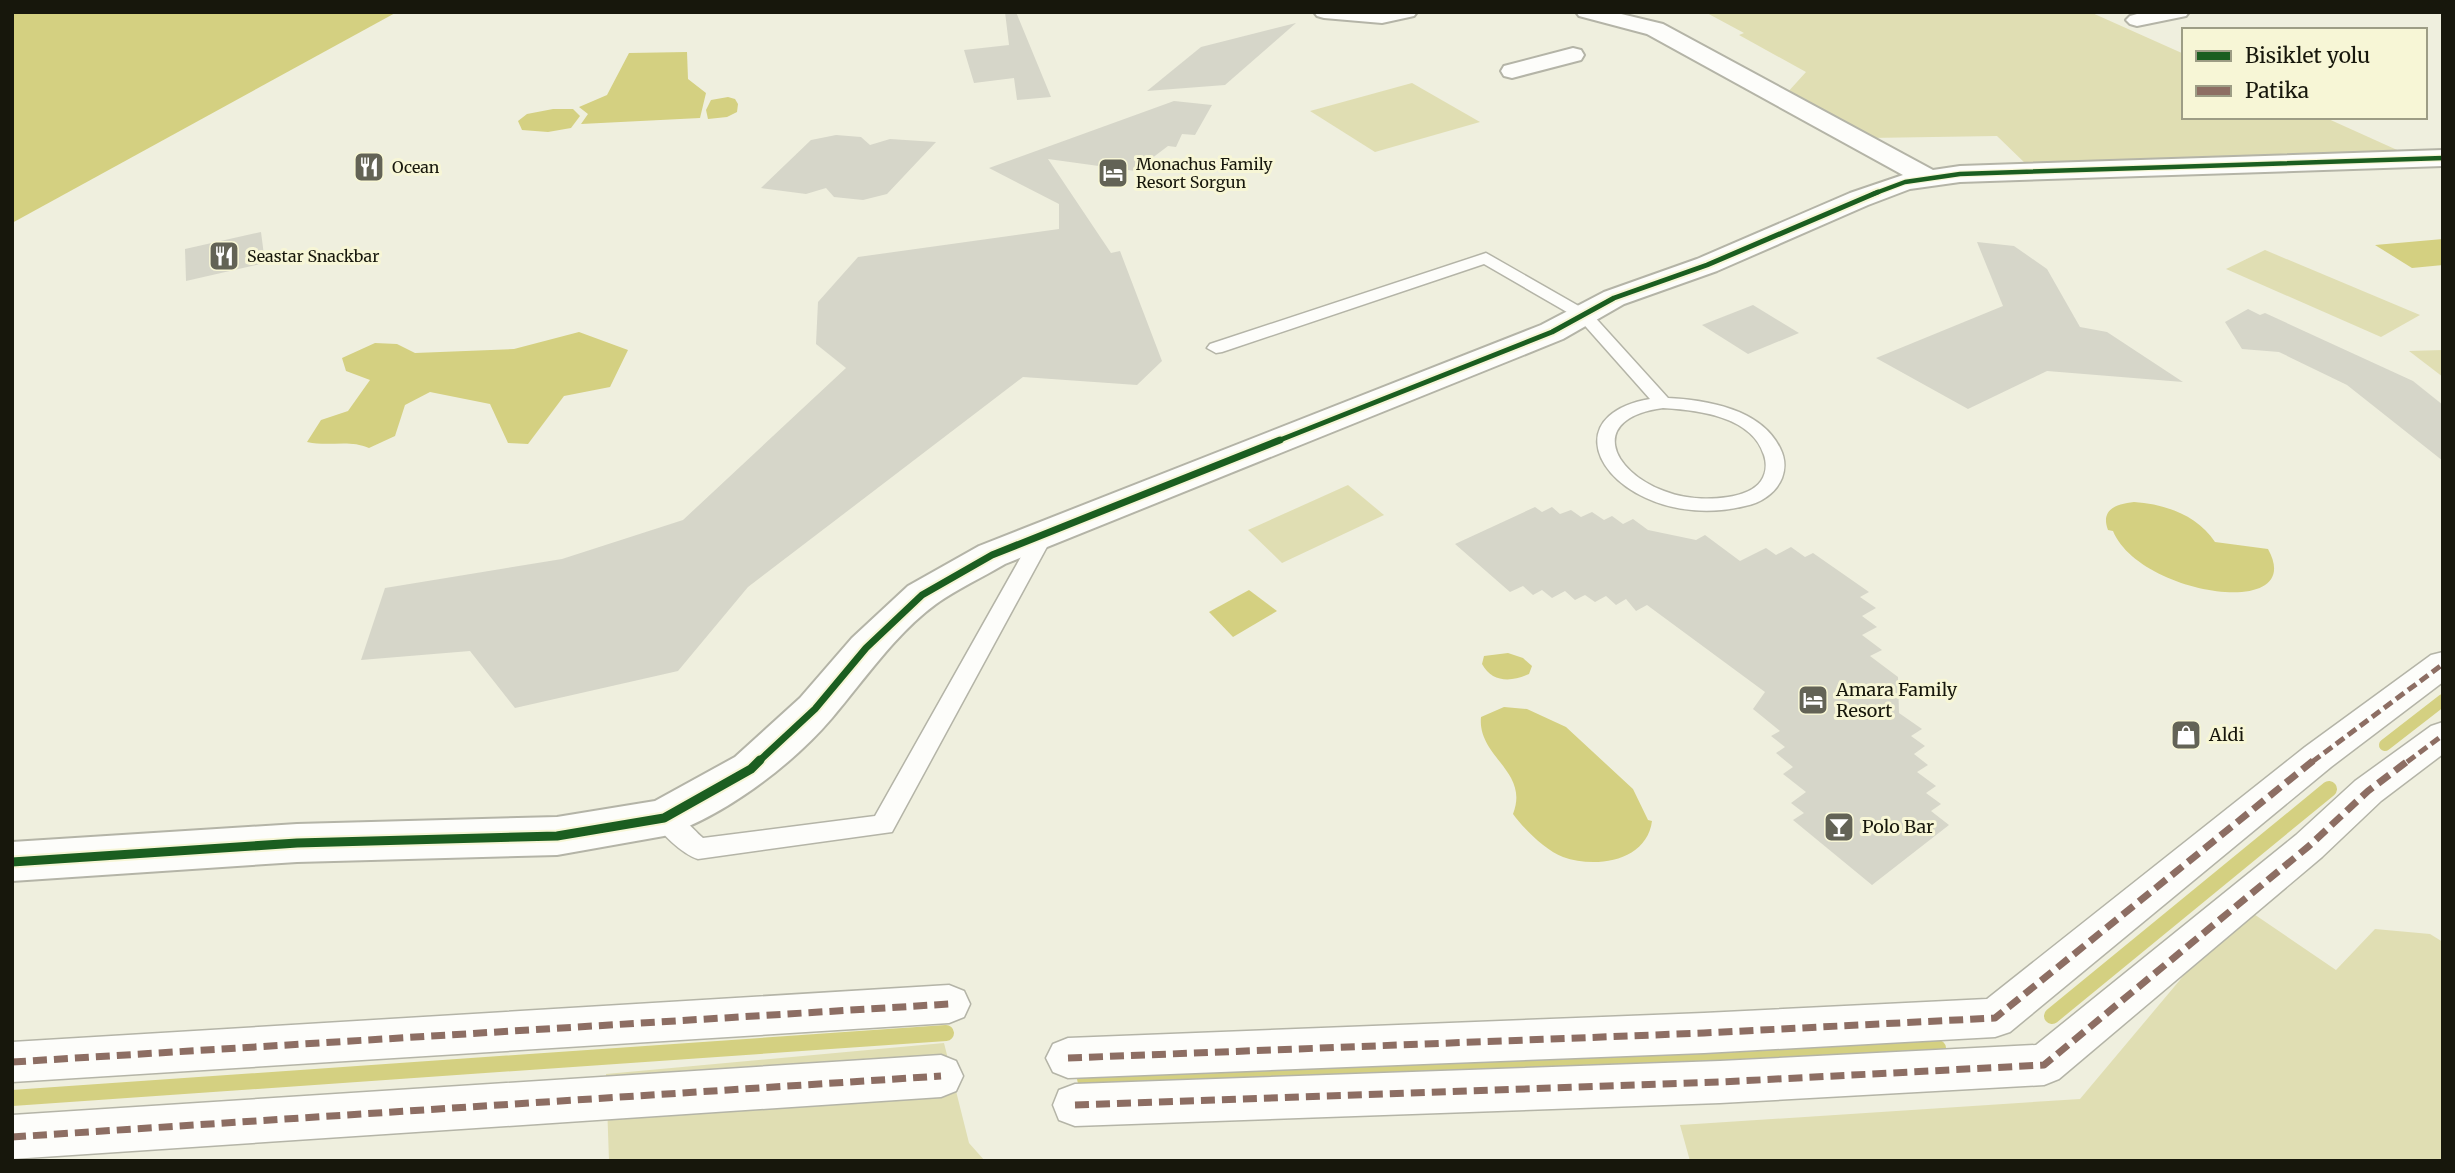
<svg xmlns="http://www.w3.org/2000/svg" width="2455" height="1173" viewBox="0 0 2455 1173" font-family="Merriweather,serif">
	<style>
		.green { fill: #e0deb3 }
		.water { fill: #d4d081 }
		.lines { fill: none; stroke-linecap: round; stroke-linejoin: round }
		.stream-far1 { stroke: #d4d081; stroke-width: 12 }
		.stream { stroke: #d4d081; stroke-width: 16 }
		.building { fill: #d6d6c9 }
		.service-casing { stroke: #b4b4a7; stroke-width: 3 }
		.pedestrian-casing { stroke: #b4b4a7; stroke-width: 3 }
		.minor-casing { stroke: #b4b4a7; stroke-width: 4 }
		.service { fill: #fdfdfa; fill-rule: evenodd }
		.pedestrian { fill: #fdfdfa; fill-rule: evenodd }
		.minor { fill: #fdfdfa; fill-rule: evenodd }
		.quiet-far1 { stroke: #8d6e63; stroke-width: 5; stroke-dasharray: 10 5; stroke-linecap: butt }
		.quiet { stroke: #8d6e63; stroke-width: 7; stroke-dasharray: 14 7; stroke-linecap: butt }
		.cycleway-far3-casing { stroke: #f7f6d6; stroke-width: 7 }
		.cycleway-far2-casing { stroke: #f7f6d6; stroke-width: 9 }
		.cycleway-far1-casing { stroke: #f7f6d6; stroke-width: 11 }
		.cycleway-casing { stroke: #f7f6d6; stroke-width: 13 }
		.cycleway-far3 { stroke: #1b5e20; stroke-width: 4.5 }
		.cycleway-far2 { stroke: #1b5e20; stroke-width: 5 }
		.cycleway-far1 { stroke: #1b5e20; stroke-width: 7 }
		.cycleway { stroke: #1b5e20; stroke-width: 9 }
		.labels { text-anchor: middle; stroke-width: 6; stroke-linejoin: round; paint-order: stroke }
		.far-poi-label { font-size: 16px; fill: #17170c; stroke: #f7f6d6; text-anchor: start }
		.poi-label { font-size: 18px; fill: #17170c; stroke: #f7f6d6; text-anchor: start }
	</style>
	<rect width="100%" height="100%" fill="#efefde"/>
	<g class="green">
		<polygon points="1705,12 2090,12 2184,54 2184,117 2324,117 2406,154 2027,165 1997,136 1869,138 1787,93 1806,72 1739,35 1744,33"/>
		<polygon points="1412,83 1480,122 1375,152 1310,111"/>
		<polygon points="2265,250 2420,315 2381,337 2226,269"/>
		<polygon points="2443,350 2443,377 2409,351"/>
		<polygon points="1348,485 1384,515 1282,563 1248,530"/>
		<polygon points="2242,906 2336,970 2375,929 2430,934 2443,942 2443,1161 1690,1161 1680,1125 2080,1099"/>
		<polygon points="944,1043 969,1143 985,1161 609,1161 606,1074"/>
	</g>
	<g class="water">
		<polygon points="12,12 397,12 12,223"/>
		<polygon points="687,52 688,79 706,93 700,118 581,124 588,114 579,107 607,95 629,53"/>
		<polygon points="728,97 735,99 738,104 737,112 727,117 708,119 706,110 711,100"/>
		<polygon points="553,109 573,109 580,116 571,128 548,132 522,130 518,121 527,114"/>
		<polygon points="2443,239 2443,265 2412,268 2375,245"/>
		<path d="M 579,332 L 628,350 L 610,387 L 564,396 L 528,444 L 508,443 L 490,404 L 430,392 L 405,405 L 395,436 L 369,448 C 348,439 331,447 307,442 L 321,420 L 348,411 L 370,380 L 346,371 L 342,358 L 375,343 L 397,344 L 415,353 L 514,349 Z"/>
		<path d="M 2134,502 C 2165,504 2197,515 2215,542 L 2268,549 C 2308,621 2139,595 2113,531 L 2108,530 C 2100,509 2117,504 2134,502 Z"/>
		<polygon points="1249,590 1277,611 1233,637 1209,612"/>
		<path d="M 1508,653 L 1523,658 L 1532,666 L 1529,674 C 1512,682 1492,683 1482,664 L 1484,656 Z"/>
		<path d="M 1504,707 L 1527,709 L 1566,727 L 1633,789 L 1648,820 L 1652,821 C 1647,861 1596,869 1563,857 C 1545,850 1524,829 1513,814 C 1530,771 1477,757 1481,717 Z"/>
	</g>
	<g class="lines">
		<polyline class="stream-far1" points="2385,745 2443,700"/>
		<g class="stream">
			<polyline points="2052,1016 2329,789"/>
			<polyline points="1085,1079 1938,1048"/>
			<polyline points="12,1098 946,1033"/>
		</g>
	</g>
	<g class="building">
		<polygon points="1005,12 1016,12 1051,97 1017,100 1014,78 974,83 964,50 1009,45"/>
		<polygon points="1296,23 1225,85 1147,91 1201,47"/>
		<polygon points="1174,101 1212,105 1195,135 1182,134 1176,147 1168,146 1135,171 1048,159 1111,253 1120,251 1162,361 1137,385 1023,377 748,587 678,671 515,708 470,651 361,660 385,588 562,559 683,520 846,368 816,344 818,302 858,257 1059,229 1059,204 989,168"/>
		<polygon points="836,135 861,137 870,145 890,139 936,142 887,194 863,200 834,197 826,188 806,194 761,188 811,140"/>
		<polygon points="261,232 265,263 186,281 185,249"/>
		<polygon points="1977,242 2014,246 2047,269 2080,327 2107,332 2183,382 2047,371 1968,409 1876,358 2003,306"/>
		<polygon points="1753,305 1799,333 1748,354 1702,325"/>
		<polygon points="2248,309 2260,315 2265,313 2413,381 2443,405 2443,461 2347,385 2279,352 2242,349 2225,322"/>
		<polygon points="1535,507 1542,512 1552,507 1560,514 1571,510 1581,517 1592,512 1604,520 1612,516 1623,524 1633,519 1648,530 1696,540 1705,535 1740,561 1766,548 1776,555 1791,547 1805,557 1813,553 1869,592 1860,597 1876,608 1862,616 1877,627 1862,635 1882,650 1870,656 1898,677 1899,713 1922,729 1911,736 1925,746 1914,754 1928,765 1917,772 1936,786 1926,793 1941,804 1931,811 1949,825 1872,885 1793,820 1804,813 1791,803 1806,792 1783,774 1793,767 1776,753 1785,747 1771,736 1780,731 1753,709 1765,692 1647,605 1636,611 1626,599 1616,605 1606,596 1595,602 1585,595 1575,600 1565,591 1552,598 1542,590 1533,595 1523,586 1510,592 1455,544"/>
	</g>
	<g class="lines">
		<g class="service-casing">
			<g id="service">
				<path d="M 1486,253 L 1591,313 L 1668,398 C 1707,400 1761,409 1780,448 C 1785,458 1786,467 1782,478 C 1776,493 1761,503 1745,506 C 1713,514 1676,512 1646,498 C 1587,471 1574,412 1650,399 L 1579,319 L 1484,264 L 1222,352 L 1216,353 L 1207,348 L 1210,344 ZM 1663,408 C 1697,410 1752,416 1764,455 C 1767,464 1766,474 1761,481 C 1754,491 1740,495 1728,497 C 1708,500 1684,499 1664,491 C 1610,471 1588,418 1663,408 Z"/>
				<path d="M 1045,525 L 1052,527 L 1055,532 L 892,832 L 698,859 C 682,854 660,833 652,818 L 655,811 C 675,804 689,826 703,838 L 875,816 L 1035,532 L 1038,527 Z"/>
			</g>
		</g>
		<g class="pedestrian-casing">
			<g id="pedestrian">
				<polygon points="2443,652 2443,682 2331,767 2010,1032 1995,1037 1704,1053 1068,1078 1053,1072 1046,1058 1053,1044 1068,1038 1704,1013 1987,999 2305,747 2431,655"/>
				<polygon points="2443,722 2443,754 2381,801 2322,857 2059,1079 2044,1085 1720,1103 1075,1126 1059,1120 1053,1105 1059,1090 1075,1084 1720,1061 2036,1045 2296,835 2355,781 2431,726"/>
				<polygon points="949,985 964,991 970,1004 964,1017 949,1023 12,1082 12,1042"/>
				<polygon points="941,1055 956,1061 963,1076 956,1091 941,1097 12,1159 12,1115"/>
			</g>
		</g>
		<g class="minor-casing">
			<g id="minor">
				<polygon points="1314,12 1417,12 1414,16 1382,23 1324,18 1317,16"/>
				<path d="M 1576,12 L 1613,12 L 1663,24 L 1933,170 L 1960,166 L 2443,150 L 2443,166 L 1960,182 L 1910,189 L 1868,205 L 1717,271 L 1624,304 L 1563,339 L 1005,564 C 983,577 957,589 936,604 C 895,634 865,679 832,718 C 791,766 724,816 664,836 L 557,855 L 297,862 L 12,881 L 12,842 L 297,824 L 557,817 L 655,801 L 735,757 L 800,698 L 852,638 L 908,586 L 979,546 L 1541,325 L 1604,292 L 1697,259 L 1850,193 L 1903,175 L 1647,34 L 1579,16 Z"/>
				<polygon points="2144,12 2189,12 2186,16 2137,26 2130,24 2126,20 2130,16"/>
				<polygon points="1573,48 1581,50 1584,55 1581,60 1512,78 1504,76 1501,71 1504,66"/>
			</g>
		</g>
		<use href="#service" class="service"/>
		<use href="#pedestrian" class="pedestrian"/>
		<use href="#minor" class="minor"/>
		<g class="quiet-far1">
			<polyline points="2312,762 2443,664"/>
			<polyline points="2407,762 2443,735"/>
		</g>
		<g class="quiet">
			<polyline points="1068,1058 1704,1033 1995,1018 2314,760"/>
			<polyline points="12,1062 949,1004"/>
			<polyline points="1075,1105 1720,1082 2044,1065 2309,846 2368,791 2409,760"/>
			<polyline points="12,1137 941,1076"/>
		</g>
		<g class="cycleway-far3-casing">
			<polyline id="cycleway-far3" points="1873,194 1905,182 1960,174 2443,158"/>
		</g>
		<g class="cycleway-far2-casing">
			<polyline id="cycleway-far2" points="1275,442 1552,332 1614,298 1707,265 1878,192"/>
		</g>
		<g class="cycleway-far1-casing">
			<polyline id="cycleway-far1" points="758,762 815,709 866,648 922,595 992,555 1280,440"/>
		</g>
		<g class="cycleway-casing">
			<polyline id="cycleway" points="12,862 297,843 557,836 664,818 751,769 760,760"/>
		</g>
		<use href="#cycleway-far3" class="cycleway-far3"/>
		<use href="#cycleway-far2" class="cycleway-far2"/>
		<use href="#cycleway-far1" class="cycleway-far1"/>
		<use href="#cycleway" class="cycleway"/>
	</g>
	<defs>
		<g id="restaurant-square" transform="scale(1.575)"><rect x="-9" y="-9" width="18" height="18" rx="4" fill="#636356" stroke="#f7f6d6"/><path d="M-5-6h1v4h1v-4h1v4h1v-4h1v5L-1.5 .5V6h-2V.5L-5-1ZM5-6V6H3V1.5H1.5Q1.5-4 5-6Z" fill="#fff"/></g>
		<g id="hotel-square" transform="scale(1.575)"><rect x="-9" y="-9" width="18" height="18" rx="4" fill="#636356" stroke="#f7f6d6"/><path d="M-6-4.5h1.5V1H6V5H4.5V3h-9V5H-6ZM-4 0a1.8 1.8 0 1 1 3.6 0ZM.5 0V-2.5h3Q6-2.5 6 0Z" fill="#fff"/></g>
		<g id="shop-square" transform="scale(1.575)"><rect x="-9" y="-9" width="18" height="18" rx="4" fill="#636356" stroke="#f7f6d6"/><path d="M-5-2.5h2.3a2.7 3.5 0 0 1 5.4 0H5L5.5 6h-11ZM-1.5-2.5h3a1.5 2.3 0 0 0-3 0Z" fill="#fff"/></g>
		<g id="bar-square" transform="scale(1.575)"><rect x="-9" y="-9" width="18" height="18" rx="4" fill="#636356" stroke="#f7f6d6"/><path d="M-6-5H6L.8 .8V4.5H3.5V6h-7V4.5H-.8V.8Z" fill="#fff"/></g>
	</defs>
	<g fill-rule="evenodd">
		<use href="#restaurant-square" x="369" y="167"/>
		<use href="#hotel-square" x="1113" y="173"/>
		<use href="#restaurant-square" x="224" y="256"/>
		<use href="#hotel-square" x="1813" y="700"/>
		<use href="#shop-square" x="2186" y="735"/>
		<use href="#bar-square" x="1839" y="827"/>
	</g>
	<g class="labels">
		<g class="far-poi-label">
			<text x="1136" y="170">Monachus Family<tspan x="1136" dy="18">Resort Sorgun</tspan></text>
			<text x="392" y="173">Ocean</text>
			<text x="247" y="262">Seastar Snackbar</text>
		</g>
		<g class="poi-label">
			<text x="1836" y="696">Amara Family<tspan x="1836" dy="21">Resort</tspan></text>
			<text x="2209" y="741">Aldi</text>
			<text x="1862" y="833">Polo Bar</text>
		</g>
	</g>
	<rect width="2455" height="1173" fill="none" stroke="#17170c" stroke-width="28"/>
	<rect x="2182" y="28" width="245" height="91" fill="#f7f6d6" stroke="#9d9d85" stroke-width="2"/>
	<rect x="2196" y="51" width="35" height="10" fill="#1b5e20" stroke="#9d9d85" stroke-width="2"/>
	<text x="2245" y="63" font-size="21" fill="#17170c">Bisiklet yolu</text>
	<rect x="2196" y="86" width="35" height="10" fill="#8d6e63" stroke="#9d9d85" stroke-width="2"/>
	<text x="2245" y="98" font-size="21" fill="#17170c">Patika</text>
</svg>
